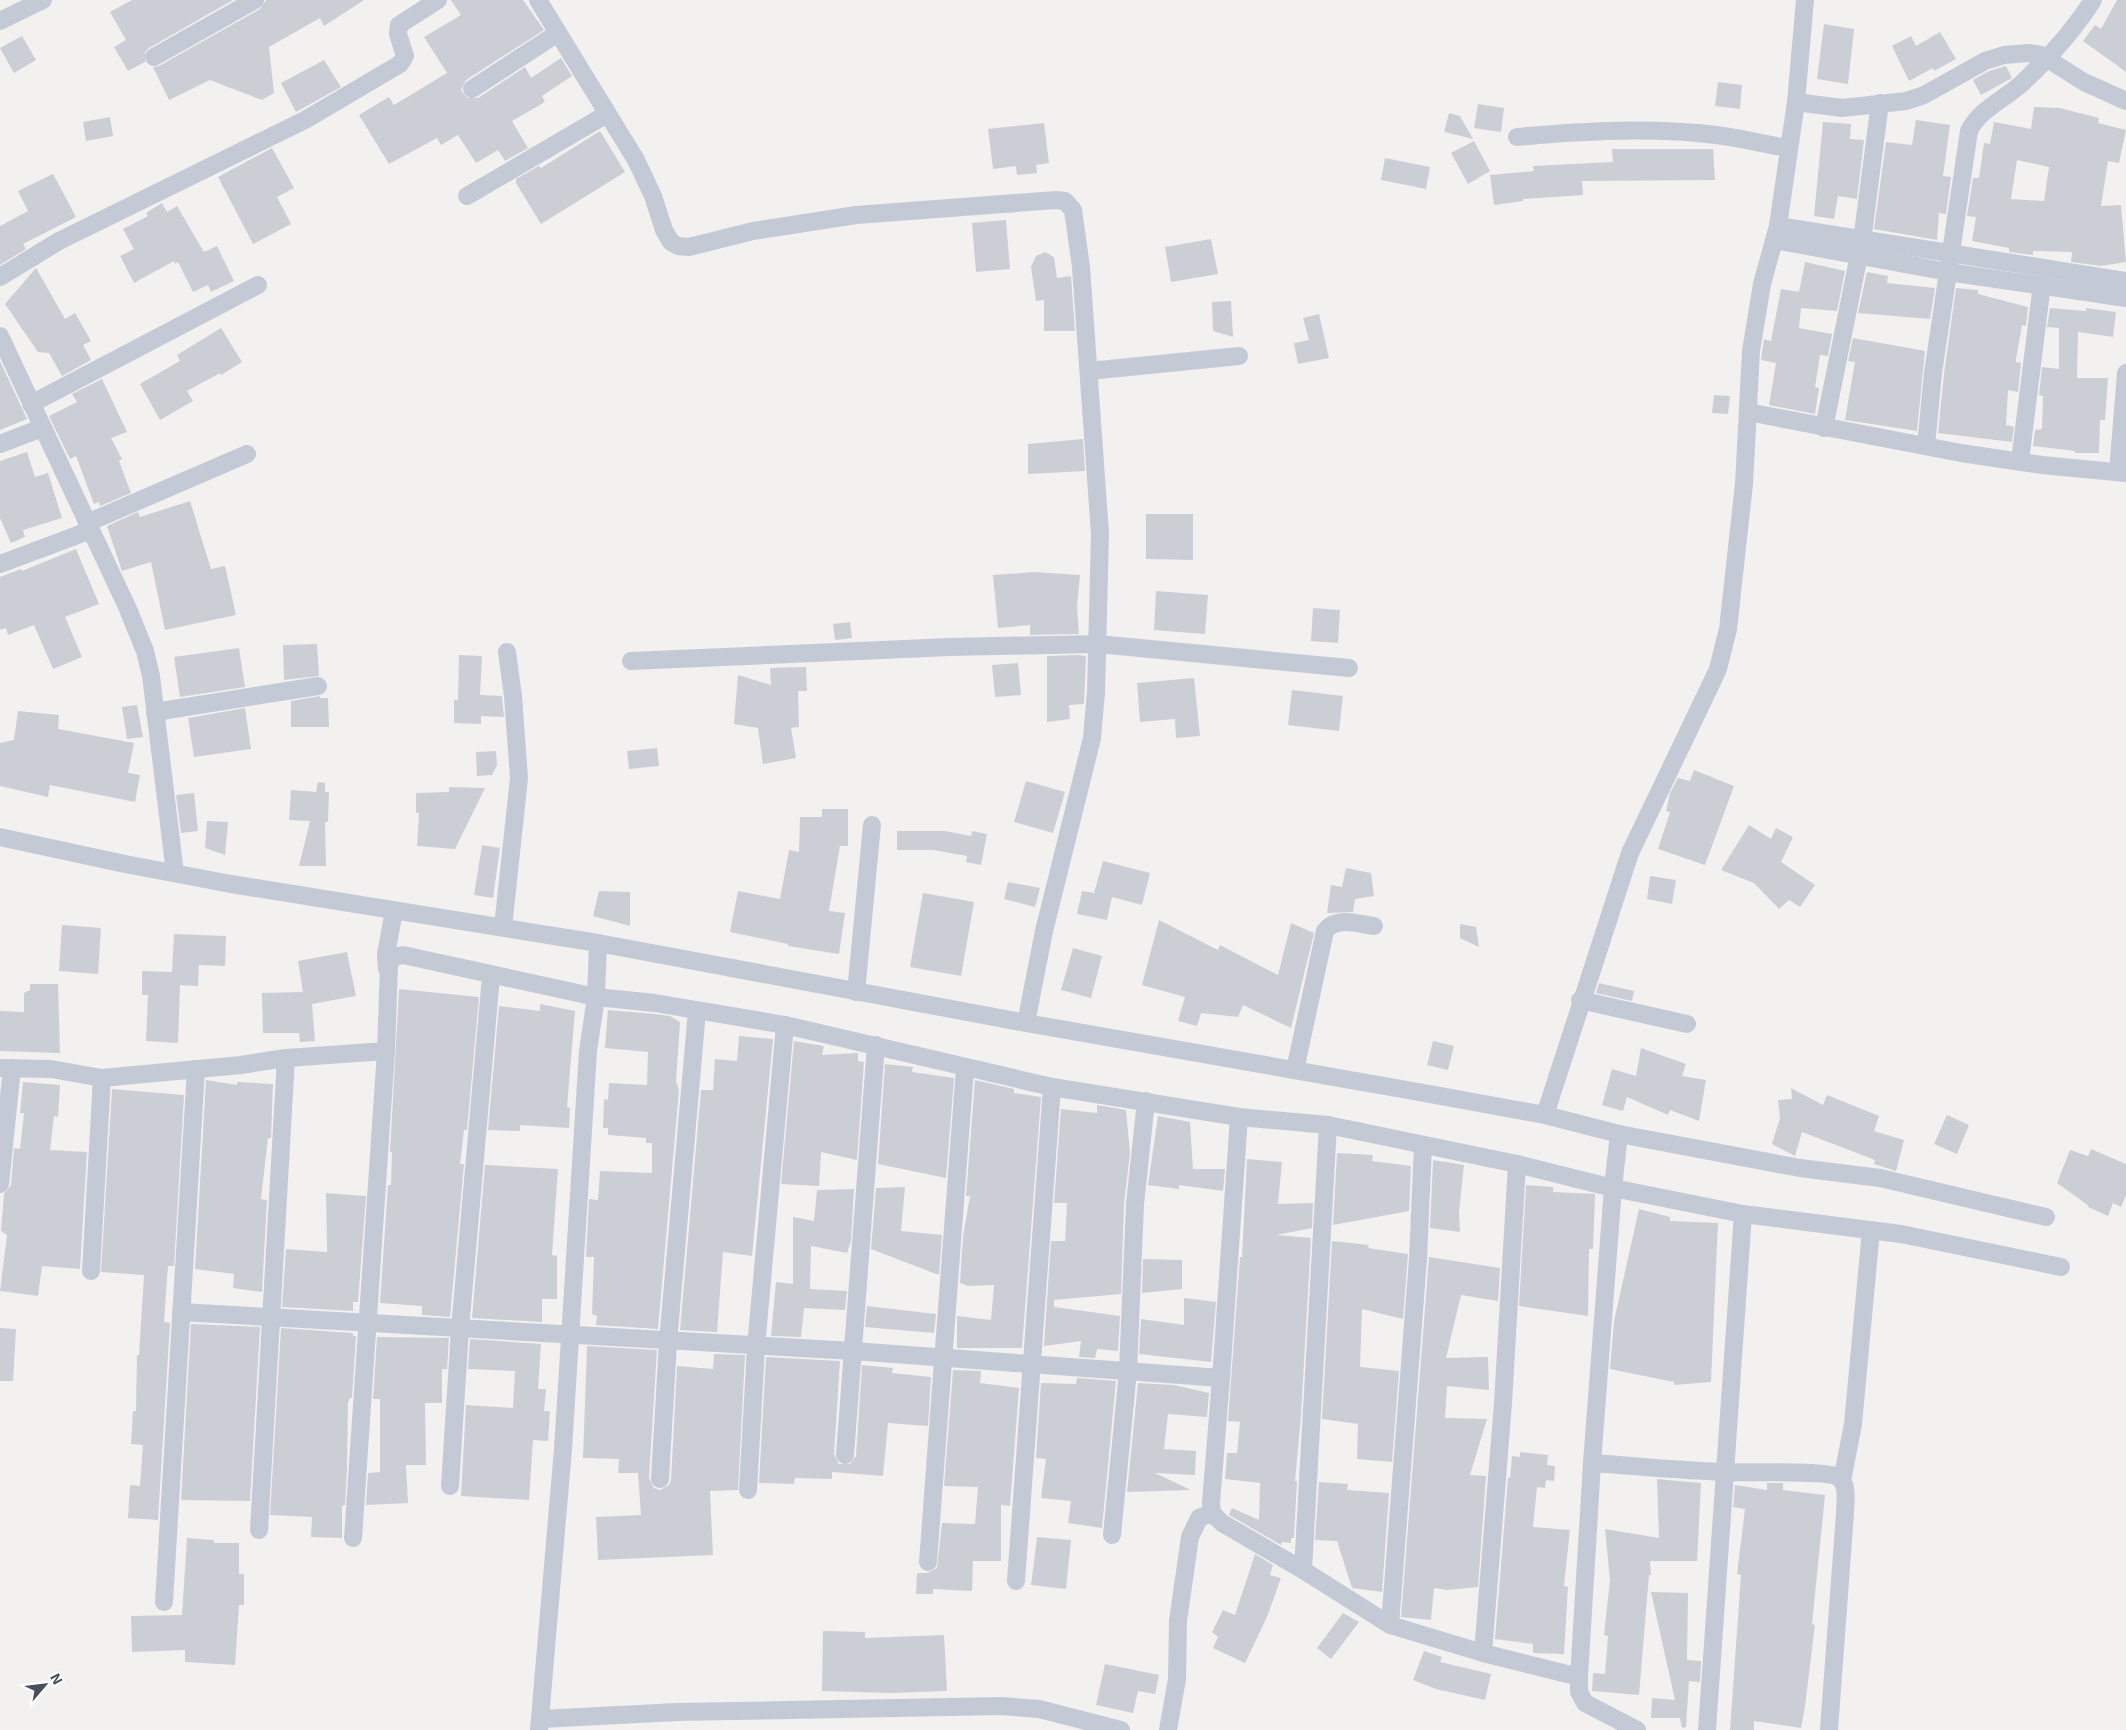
<svg xmlns="http://www.w3.org/2000/svg" width="2126" height="1730" viewBox="0 0 2126 1730" font-family="'Exo 2',sans-serif">
	<style>
		.building { fill: #ccced6; fill-rule: evenodd }
		.lines { fill: none; stroke-linecap: round; stroke-linejoin: round }
		.street { stroke: #c3cad6; stroke-width: 18 }
	</style>
	<rect width="100%" height="100%" fill="#f3f0f0"/>
	<g class="building">
		<polygon points="132,0 233,0 149,48 145,52 145,62 128,71 114,47 126,40 110,12"/>
		<polygon points="266,0 364,0 324,26 320,18 269,47 274,93 262,100 210,80 169,100 153,67 159,66 260,9"/>
		<polygon points="451,0 523,0 544,30 466,80 461,90 467,98 478,98 525,67 531,78 561,58 572,76 542,96 545,102 512,121 528,148 505,161 498,150 476,163 458,135 441,145 437,138 389,164 359,115 389,97 394,105 447,73 424,37 461,15"/>
		<polygon points="2117,0 2126,0 2126,72 2083,41 2095,25 2101,29"/>
		<polygon points="1824,24 1854,29 1848,84 1817,79"/>
		<polygon points="1940,32 1956,59 1934,71 1933,68 1909,81 1892,46 1911,36 1916,46"/>
		<polygon points="22,36 36,60 14,73 0,48"/>
		<polygon points="324,60 341,87 296,112 281,83"/>
		<polygon points="2006,66 2012,78 1981,95 1973,80 1989,71"/>
		<polygon points="1718,82 1742,85 1740,109 1715,106"/>
		<polygon points="1478,104 1504,108 1501,132 1474,128"/>
		<path d="M 2034,107 L 2060,108 L 2099,118 L 2098,123 L 2126,130 L 2119,163 L 2108,161 L 2101,206 L 2121,205 L 2126,262 L 2101,266 L 2071,262 L 2072,252 L 2033,251 L 2033,255 L 2009,252 L 2009,248 L 1972,241 L 1976,217 L 1967,216 L 1973,178 L 1979,178 L 1984,143 L 1990,144 L 1994,122 L 2031,129 ZM 2017,160 L 2049,167 L 2044,201 L 2011,199 Z"/>
		<polygon points="1449,113 1460,116 1473,139 1444,132"/>
		<polygon points="110,117 113,136 86,141 83,122"/>
		<polygon points="1916,120 1950,125 1943,176 1951,177 1946,214 1939,213 1937,240 1874,229 1886,142 1912,145"/>
		<polygon points="1823,122 1851,124 1850,139 1864,140 1857,199 1838,196 1834,219 1814,216"/>
		<polygon points="1044,123 1049,163 1036,165 1037,173 1017,175 1016,166 993,169 988,129"/>
		<polygon points="600,131 625,172 541,224 516,183 516,179 539,166 541,168"/>
		<polygon points="1474,141 1490,171 1468,184 1451,153"/>
		<polygon points="272,148 294,188 277,197 291,224 253,244 218,177"/>
		<polygon points="1612,149 1713,149 1715,180 1582,181 1583,195 1523,199 1523,201 1494,205 1490,175 1534,171 1533,166 1613,162"/>
		<polygon points="1385,158 1430,167 1426,189 1381,180"/>
		<polygon points="53,174 76,217 23,244 26,249 0,265 0,226 28,211 18,191"/>
		<polygon points="162,203 167,212 177,206 204,252 217,246 234,281 211,292 208,285 193,292 178,262 175,264 174,261 134,283 120,256 134,249 123,229 148,216 146,213"/>
		<polygon points="1006,220 1010,269 976,272 972,223"/>
		<polygon points="1211,239 1218,274 1171,282 1165,247"/>
		<polygon points="1045,252 1054,257 1057,278 1071,276 1075,331 1044,331 1044,300 1036,301 1031,267 1036,256"/>
		<polygon points="1805,262 1845,271 1837,311 1801,308 1799,328 1832,334 1828,356 1820,355 1815,387 1819,388 1815,414 1769,405 1776,363 1761,360 1764,339 1771,341 1781,289 1799,292"/>
		<polygon points="36,268 65,319 75,313 91,341 83,345 91,360 62,376 49,353 38,352 5,304"/>
		<polygon points="1867,272 1888,276 1887,283 1935,288 1930,319 1858,313"/>
		<polygon points="1956,288 1978,290 1978,294 2028,307 2026,326 2022,325 2016,359 2016,362 2021,363 2018,392 2008,390 2006,425 2014,427 2012,442 1938,433 1944,374"/>
		<polygon points="1231,301 1233,337 1213,331 1212,302"/>
		<polygon points="2050,308 2086,311 2086,308 2116,312 2113,337 2078,332 2077,378 2108,378 2105,420 2100,420 2099,453 2075,453 2075,451 2033,446 2035,430 2042,429 2043,396 2039,395 2042,367 2059,369 2059,328 2047,327"/>
		<polygon points="1319,314 1329,358 1298,364 1294,343 1309,340 1303,318"/>
		<polygon points="221,328 242,362 221,375 220,373 187,391 193,401 160,420 140,384 180,361 177,355"/>
		<polygon points="1853,338 1925,351 1917,431 1845,420 1855,362 1848,361"/>
		<polygon points="0,361 27,419 0,430"/>
		<polygon points="102,379 127,432 111,438 122,459 119,461 131,493 100,506 99,502 94,504 76,456 70,459 49,416 77,402 72,394"/>
		<polygon points="1714,395 1730,396 1728,414 1712,413"/>
		<polygon points="1083,439 1085,471 1028,474 1028,444"/>
		<polygon points="27,452 35,477 48,473 62,518 23,530 25,537 11,543 0,518 0,461"/>
		<polygon points="190,501 211,569 225,566 236,615 165,630 151,562 122,571 107,526 138,512 140,517"/>
		<polygon points="1146,514 1193,514 1193,560 1146,559"/>
		<polygon points="76,549 99,604 65,617 82,657 53,669 34,625 8,635 6,628 0,630 0,577 21,569 22,571"/>
		<polygon points="1034,572 1080,575 1077,606 1079,634 1030,635 1030,625 998,628 993,575"/>
		<polygon points="1156,591 1208,595 1205,634 1154,630"/>
		<polygon points="1313,608 1340,610 1338,643 1311,641"/>
		<polygon points="850,622 852,638 835,640 833,624"/>
		<polygon points="317,644 319,676 284,680 283,645"/>
		<polygon points="239,648 245,687 180,697 174,657"/>
		<polygon points="459,655 482,656 480,695 502,696 504,717 481,716 481,724 454,723 454,700 458,700"/>
		<polygon points="1078,655 1086,656 1084,704 1069,705 1070,719 1047,722 1047,656"/>
		<polygon points="1018,663 1021,695 995,697 992,665"/>
		<polygon points="806,667 807,691 798,691 799,727 791,728 796,758 763,764 758,728 734,724 738,675 771,685 770,668"/>
		<polygon points="1194,678 1200,736 1176,738 1175,719 1140,722 1137,683"/>
		<polygon points="1292,690 1343,696 1339,731 1288,725"/>
		<polygon points="320,696 320,698 328,698 329,727 291,727 291,701"/>
		<polygon points="137,705 143,737 127,739 122,707"/>
		<polygon points="245,708 251,749 194,757 188,718"/>
		<polygon points="18,711 59,715 58,729 134,743 128,773 140,775 135,802 50,785 48,797 0,786 0,743 14,740"/>
		<polygon points="657,748 659,766 629,769 627,751"/>
		<polygon points="496,751 497,765 492,775 477,776 476,752"/>
		<polygon points="1694,770 1734,786 1705,865 1658,849 1670,812 1666,811 1670,793 1678,778 1690,781"/>
		<polygon points="1026,781 1065,792 1053,833 1014,822"/>
		<polygon points="318,782 325,783 325,792 329,792 328,822 325,822 326,866 299,866 310,821 289,820 291,790 316,792"/>
		<polygon points="449,787 485,788 455,849 417,846 419,813 416,813 416,793 449,792"/>
		<polygon points="194,793 198,831 181,833 176,795"/>
		<polygon points="822,809 848,809 848,846 840,846 829,911 845,913 839,954 788,946 788,944 730,932 738,891 780,899 789,850 799,852 800,817 822,817"/>
		<polygon points="207,821 228,822 225,855 205,848"/>
		<polygon points="1749,825 1771,839 1776,828 1793,837 1781,862 1815,885 1800,907 1789,900 1779,909 1754,883 1721,870"/>
		<polygon points="897,831 945,831 971,836 972,831 987,834 981,865 966,862 967,856 933,850 897,850"/>
		<polygon points="482,845 500,848 493,898 474,895"/>
		<polygon points="1103,861 1150,873 1142,905 1112,897 1107,920 1077,914 1082,891 1094,893"/>
		<polygon points="1346,868 1371,873 1374,896 1355,899 1353,912 1327,913 1331,885 1342,887"/>
		<polygon points="1650,876 1676,880 1672,904 1647,899"/>
		<polygon points="1008,882 1040,888 1035,907 1004,899"/>
		<polygon points="599,891 630,892 630,926 593,916"/>
		<polygon points="923,893 974,902 961,976 910,967"/>
		<polygon points="1159,920 1218,950 1220,945 1278,975 1291,923 1314,933 1291,1028 1243,1005 1238,1017 1201,1013 1197,1026 1178,1021 1185,997 1142,985"/>
		<polygon points="1460,924 1476,927 1479,947 1460,938"/>
		<polygon points="62,925 101,928 98,974 59,971"/>
		<polygon points="174,934 226,936 225,966 199,965 198,986 180,985 178,1043 146,1041 148,995 142,995 142,971 172,972"/>
		<polygon points="1073,948 1102,956 1091,998 1061,990"/>
		<polygon points="347,952 356,996 312,1004 315,1041 300,1042 299,1033 263,1033 262,993 303,992 298,961"/>
		<polygon points="1599,983 1634,991 1632,1001 1596,993"/>
		<polygon points="30,984 58,984 60,1053 0,1051 0,1011 24,1012 24,993 30,990"/>
		<polygon points="399,989 479,997 467,1130 464,1130 460,1164 464,1164 450,1317 422,1315 422,1306 380,1303 388,1185 391,1185 392,1152 390,1152"/>
		<polygon points="540,1004 575,1011 567,1107 570,1108 569,1128 520,1125 520,1131 488,1130 499,1006 540,1011"/>
		<polygon points="608,1010 654,1014 670,1016 680,1022 676,1081 679,1090 658,1329 596,1325 597,1316 592,1314 594,1257 586,1257 589,1199 598,1200 600,1171 652,1173 652,1143 646,1143 646,1138 608,1135 608,1128 603,1128 604,1099 608,1100 609,1083 647,1085 648,1052 605,1048"/>
		<polygon points="739,1036 773,1039 752,1256 723,1252 717,1332 680,1330 701,1090 713,1090 715,1059 737,1061"/>
		<polygon points="794,1041 824,1046 822,1055 858,1053 858,1061 864,1062 857,1160 821,1152 819,1186 781,1184"/>
		<polygon points="1433,1041 1454,1046 1448,1070 1427,1065"/>
		<polygon points="1641,1048 1686,1064 1682,1076 1706,1080 1699,1121 1670,1110 1668,1115 1627,1097 1623,1111 1602,1105 1612,1069 1636,1076"/>
		<polygon points="885,1064 913,1067 912,1072 954,1078 946,1178 878,1164"/>
		<polygon points="206,1080 237,1085 237,1082 273,1084 271,1138 268,1138 261,1199 267,1200 262,1292 233,1288 234,1274 195,1269"/>
		<polygon points="975,1080 1014,1089 1014,1093 1041,1097 1022,1348 957,1348 957,1316 991,1320 994,1285 968,1286 960,1283 963,1237 970,1196 966,1196"/>
		<polygon points="23,1082 60,1085 58,1117 54,1116 50,1150 87,1152 80,1269 42,1266 38,1296 0,1291 7,1235 1,1231 4,1194 11,1185 14,1148 20,1149 24,1113 20,1113"/>
		<polygon points="1791,1088 1823,1105 1827,1095 1879,1116 1874,1131 1904,1140 1896,1171 1874,1164 1875,1160 1802,1132 1795,1156 1772,1144 1780,1118 1778,1100 1792,1099"/>
		<polygon points="112,1089 184,1095 174,1266 168,1266 164,1322 170,1323 158,1520 128,1518 130,1485 140,1486 143,1445 131,1444 133,1411 136,1411 137,1355 139,1355 144,1275 101,1272"/>
		<polygon points="1097,1105 1126,1110 1130,1153 1124,1204 1121,1294 1054,1300 1054,1307 1120,1316 1118,1351 1097,1349 1095,1358 1079,1357 1081,1341 1044,1346 1051,1241 1065,1241 1067,1203 1054,1203 1061,1109 1097,1113"/>
		<polygon points="1947,1115 1969,1125 1957,1154 1934,1144"/>
		<polygon points="1158,1116 1190,1122 1193,1169 1225,1169 1223,1191 1179,1185 1179,1189 1148,1185"/>
		<polygon points="2091,1149 2126,1164 2126,1195 2121,1207 2113,1203 2108,1216 2088,1207 2089,1206 2057,1183 2070,1150 2088,1156"/>
		<polygon points="1337,1153 1373,1155 1372,1161 1411,1166 1409,1211 1333,1225"/>
		<polygon points="1247,1159 1282,1162 1278,1204 1313,1203 1312,1228 1276,1235 1311,1238 1301,1416 1295,1481 1297,1481 1294,1538 1291,1538 1291,1543 1282,1542 1281,1545 1229,1515 1232,1508 1259,1520 1260,1483 1225,1479 1227,1453 1237,1453 1240,1422 1228,1421 1240,1257 1242,1257"/>
		<polygon points="1433,1160 1464,1165 1459,1212 1460,1232 1430,1228"/>
		<polygon points="485,1165 558,1169 552,1255 557,1256 557,1299 542,1299 542,1322 472,1318"/>
		<polygon points="1526,1185 1553,1187 1553,1192 1595,1194 1593,1249 1589,1249 1588,1316 1519,1306"/>
		<polygon points="905,1187 901,1231 942,1235 939,1275 871,1249 876,1188"/>
		<polygon points="854,1189 851,1241 847,1253 811,1246 810,1289 847,1291 845,1310 804,1308 801,1337 771,1336 776,1282 793,1284 793,1217 814,1221 817,1190"/>
		<polygon points="326,1193 366,1196 358,1302 353,1302 353,1311 282,1307 286,1249 327,1252"/>
		<polygon points="1639,1209 1670,1217 1670,1221 1718,1223 1711,1382 1674,1385 1674,1382 1610,1369 1614,1321"/>
		<polygon points="1332,1241 1369,1245 1368,1248 1408,1254 1403,1319 1362,1309 1360,1367 1399,1371 1392,1462 1357,1459 1358,1424 1322,1419"/>
		<polygon points="1429,1257 1500,1268 1498,1301 1461,1295 1446,1358 1488,1357 1489,1390 1447,1386 1445,1418 1487,1419 1470,1475 1486,1476 1478,1587 1447,1590 1434,1588 1431,1620 1401,1617"/>
		<polygon points="1143,1259 1182,1260 1182,1289 1142,1293"/>
		<polygon points="1184,1298 1216,1302 1211,1362 1139,1354 1141,1319 1184,1325"/>
		<polygon points="867,1306 936,1314 934,1333 865,1327"/>
		<polygon points="191,1324 260,1327 250,1501 181,1500"/>
		<polygon points="0,1328 16,1329 13,1381 0,1381"/>
		<polygon points="281,1328 353,1333 353,1336 356,1336 352,1398 350,1398 348,1403 347,1470 345,1505 342,1506 342,1538 311,1537 312,1517 270,1515"/>
		<polygon points="377,1337 449,1338 447,1369 442,1369 442,1403 425,1403 426,1465 406,1465 408,1503 366,1505 368,1473 380,1472 380,1399 373,1399"/>
		<polygon points="470,1339 541,1344 538,1389 546,1389 544,1411 550,1411 548,1441 533,1440 529,1500 461,1496 466,1405 513,1408 515,1371 468,1369"/>
		<polygon points="587,1346 657,1350 649,1478 654,1488 660,1490 669,1485 671,1480 677,1366 713,1369 714,1354 745,1355 738,1490 710,1491 713,1555 598,1560 596,1517 641,1515 638,1473 618,1473 619,1459 583,1458"/>
		<polygon points="766,1357 840,1361 834,1454 839,1464 850,1464 856,1456 862,1365 893,1368 892,1373 931,1377 928,1426 888,1423 883,1476 832,1472 832,1479 795,1478 794,1484 759,1483"/>
		<polygon points="953,1370 981,1371 980,1383 1019,1388 1010,1506 1001,1505 1001,1561 973,1561 972,1591 933,1589 933,1594 916,1594 917,1573 927,1573 937,1568 942,1523 975,1524 978,1487 944,1486"/>
		<polygon points="1077,1378 1116,1381 1102,1528 1068,1523 1071,1501 1041,1498 1046,1459 1036,1458 1041,1383 1076,1384"/>
		<polygon points="1138,1383 1174,1385 1209,1393 1207,1417 1168,1414 1164,1449 1196,1451 1195,1475 1155,1473 1191,1490 1127,1492"/>
		<polygon points="1520,1452 1548,1455 1547,1465 1555,1466 1554,1481 1546,1480 1545,1488 1537,1487 1533,1527 1570,1530 1564,1586 1568,1587 1564,1654 1533,1653 1533,1644 1495,1639 1508,1478 1510,1478 1512,1456 1520,1457"/>
		<polygon points="1657,1479 1701,1483 1697,1561 1650,1561 1651,1575 1649,1575 1639,1695 1592,1691 1593,1673 1605,1674 1608,1636 1604,1635 1610,1580 1605,1529 1659,1538"/>
		<polygon points="1319,1482 1348,1484 1347,1490 1389,1493 1382,1592 1352,1588 1337,1541 1315,1540"/>
		<polygon points="1767,1483 1783,1483 1783,1490 1825,1495 1812,1624 1815,1625 1805,1706 1801,1728 1754,1721 1754,1730 1730,1730 1741,1575 1737,1574 1745,1509 1733,1507 1735,1485 1767,1490"/>
		<polygon points="1037,1537 1071,1540 1066,1589 1031,1585"/>
		<polygon points="187,1538 214,1540 214,1543 239,1543 239,1574 244,1574 244,1605 239,1605 235,1665 185,1662 185,1650 132,1652 131,1616 182,1615"/>
		<polygon points="1255,1554 1273,1565 1270,1575 1281,1578 1267,1617 1245,1663 1213,1648 1218,1637 1212,1632 1223,1610 1235,1615"/>
		<polygon points="1651,1592 1688,1593 1687,1660 1701,1661 1700,1682 1689,1681 1686,1727 1682,1728 1680,1718 1651,1718 1652,1698 1675,1700"/>
		<polygon points="1343,1613 1359,1622 1331,1659 1317,1648"/>
		<polygon points="823,1631 865,1632 865,1638 944,1635 947,1691 892,1693 822,1691"/>
		<polygon points="1424,1651 1442,1657 1440,1662 1491,1674 1485,1700 1436,1689 1413,1680"/>
		<polygon points="1105,1664 1159,1675 1155,1694 1138,1691 1133,1713 1096,1705"/>
	</g>
	<g class="lines">
		<g class="street">
			<polyline points="538,0 636,160 653,196 664,230 671,242 678,246 689,247 753,231 856,215 1056,200 1065,201 1073,210 1081,267 1100,534 1096,692 1092,738 1044,931 1026,1023"/>
			<polyline points="0,21 43,0"/>
			<polyline points="154,57 255,0"/>
			<polyline points="472,89 558,33"/>
			<polyline points="1796,102 1842,108 1906,101 1924,95 1985,61 2004,55 2029,53 2041,55 2084,82 2126,101"/>
			<path d="M 1517,137 C 1583,131 1651,127 1716,135 C 1740,138 1764,144 1788,148"/>
			<polyline points="467,196 607,114"/>
			<polyline points="1778,226 2126,281"/>
			<polyline points="1775,240 1948,272 2126,298"/>
			<polyline points="1862,241 1880,103"/>
			<polyline points="0,277 59,241 305,120 400,64 405,56 398,34 399,25 438,0"/>
			<polyline points="0,336 128,609 145,651 151,676 175,873"/>
			<polyline points="1089,371 1239,356"/>
			<polyline points="31,404 258,285"/>
			<polyline points="1748,412 1961,453 2042,465 2126,473"/>
			<polyline points="1824,428 1859,255"/>
			<polyline points="0,444 42,428"/>
			<path d="M 1926,446 L 1933,373 L 1969,131 C 1980,109 2003,100 2020,85 C 2047,60 2073,31 2093,0"/>
			<polyline points="2020,461 2042,284"/>
			<polyline points="2118,472 2126,373"/>
			<polyline points="87,523 247,454"/>
			<polyline points="0,564 91,530"/>
			<polyline points="631,661 950,647 1098,644 1349,668"/>
			<polyline points="155,712 318,686"/>
			<polyline points="0,837 125,864 231,884 598,943 1026,1023 1413,1091 1545,1115 1619,1134 1800,1168 1880,1178 2046,1217"/>
			<polyline points="503,927 519,778 513,696 507,652"/>
			<polyline points="387,969 386,954 394,911"/>
			<polyline points="856,992 872,825"/>
			<polyline points="1580,1000 1687,1024"/>
			<polyline points="0,1068 51,1069 102,1078 241,1065 286,1058 386,1051 389,965 393,957 403,955 596,997 655,1003 785,1025 1052,1087 1239,1117 1328,1125 1517,1164 1613,1188 1743,1214 1901,1234 2061,1267"/>
			<path d="M 1295,1070 L 1325,931 C 1335,916 1358,924 1374,926"/>
			<polyline points="1545,1115 1630,853 1711,684 1718,669 1728,629 1744,484 1751,351 1762,284 1778,226 1796,102 1805,0"/>
			<polyline points="0,1184 12,1068"/>
			<polyline points="91,1271 102,1078"/>
			<polyline points="181,1312 853,1351 1221,1378 1211,1503 1212,1513 1222,1523 1303,1570 1390,1625 1483,1653 1579,1677 1592,1463 1613,1188 1619,1134"/>
			<polyline points="1221,1378 1239,1117"/>
			<polyline points="845,1455 876,1045"/>
			<path d="M 1592,1463 C 1637,1466 1683,1471 1728,1472 C 1748,1473 1826,1470 1838,1477 C 1849,1483 1845,1503 1845,1513 L 1829,1730"/>
			<polyline points="660,1479 668,1342 697,1011"/>
			<polyline points="1842,1481 1853,1424 1871,1230"/>
			<polyline points="450,1486 460,1329 491,976"/>
			<polyline points="748,1490 756,1347 785,1025"/>
			<polyline points="259,1530 286,1058"/>
			<polyline points="1112,1535 1128,1371 1135,1204 1146,1101"/>
			<polyline points="353,1538 386,1051"/>
			<polyline points="928,1562 965,1068"/>
			<polyline points="1303,1570 1328,1125"/>
			<polyline points="1016,1581 1052,1087"/>
			<polyline points="164,1602 196,1069"/>
			<polyline points="1390,1625 1418,1259 1423,1145"/>
			<polyline points="1483,1653 1503,1403 1517,1164"/>
			<polyline points="1579,1677 1579,1692 1585,1703 1637,1730"/>
			<polyline points="540,1719 677,1712 1001,1706 1039,1709 1121,1730"/>
			<polyline points="539,1730 563,1449 588,1051 596,997 598,943"/>
			<polyline points="1168,1730 1177,1679 1178,1621 1190,1537 1199,1518 1212,1513"/>
			<polyline points="1707,1730 1743,1214"/>
		</g>
	</g>
	<g transform="translate(45 1685) rotate(62)" stroke="#ffffff" stroke-width="4" paint-order="stroke">
	<path d="M0-4L9 19L0 12L-9 19Z" fill="#47505f"/>
	<text y="-8" font-size="14" font-weight="bold" text-anchor="middle" fill="#47505f">N</text>
	</g>
</svg>
